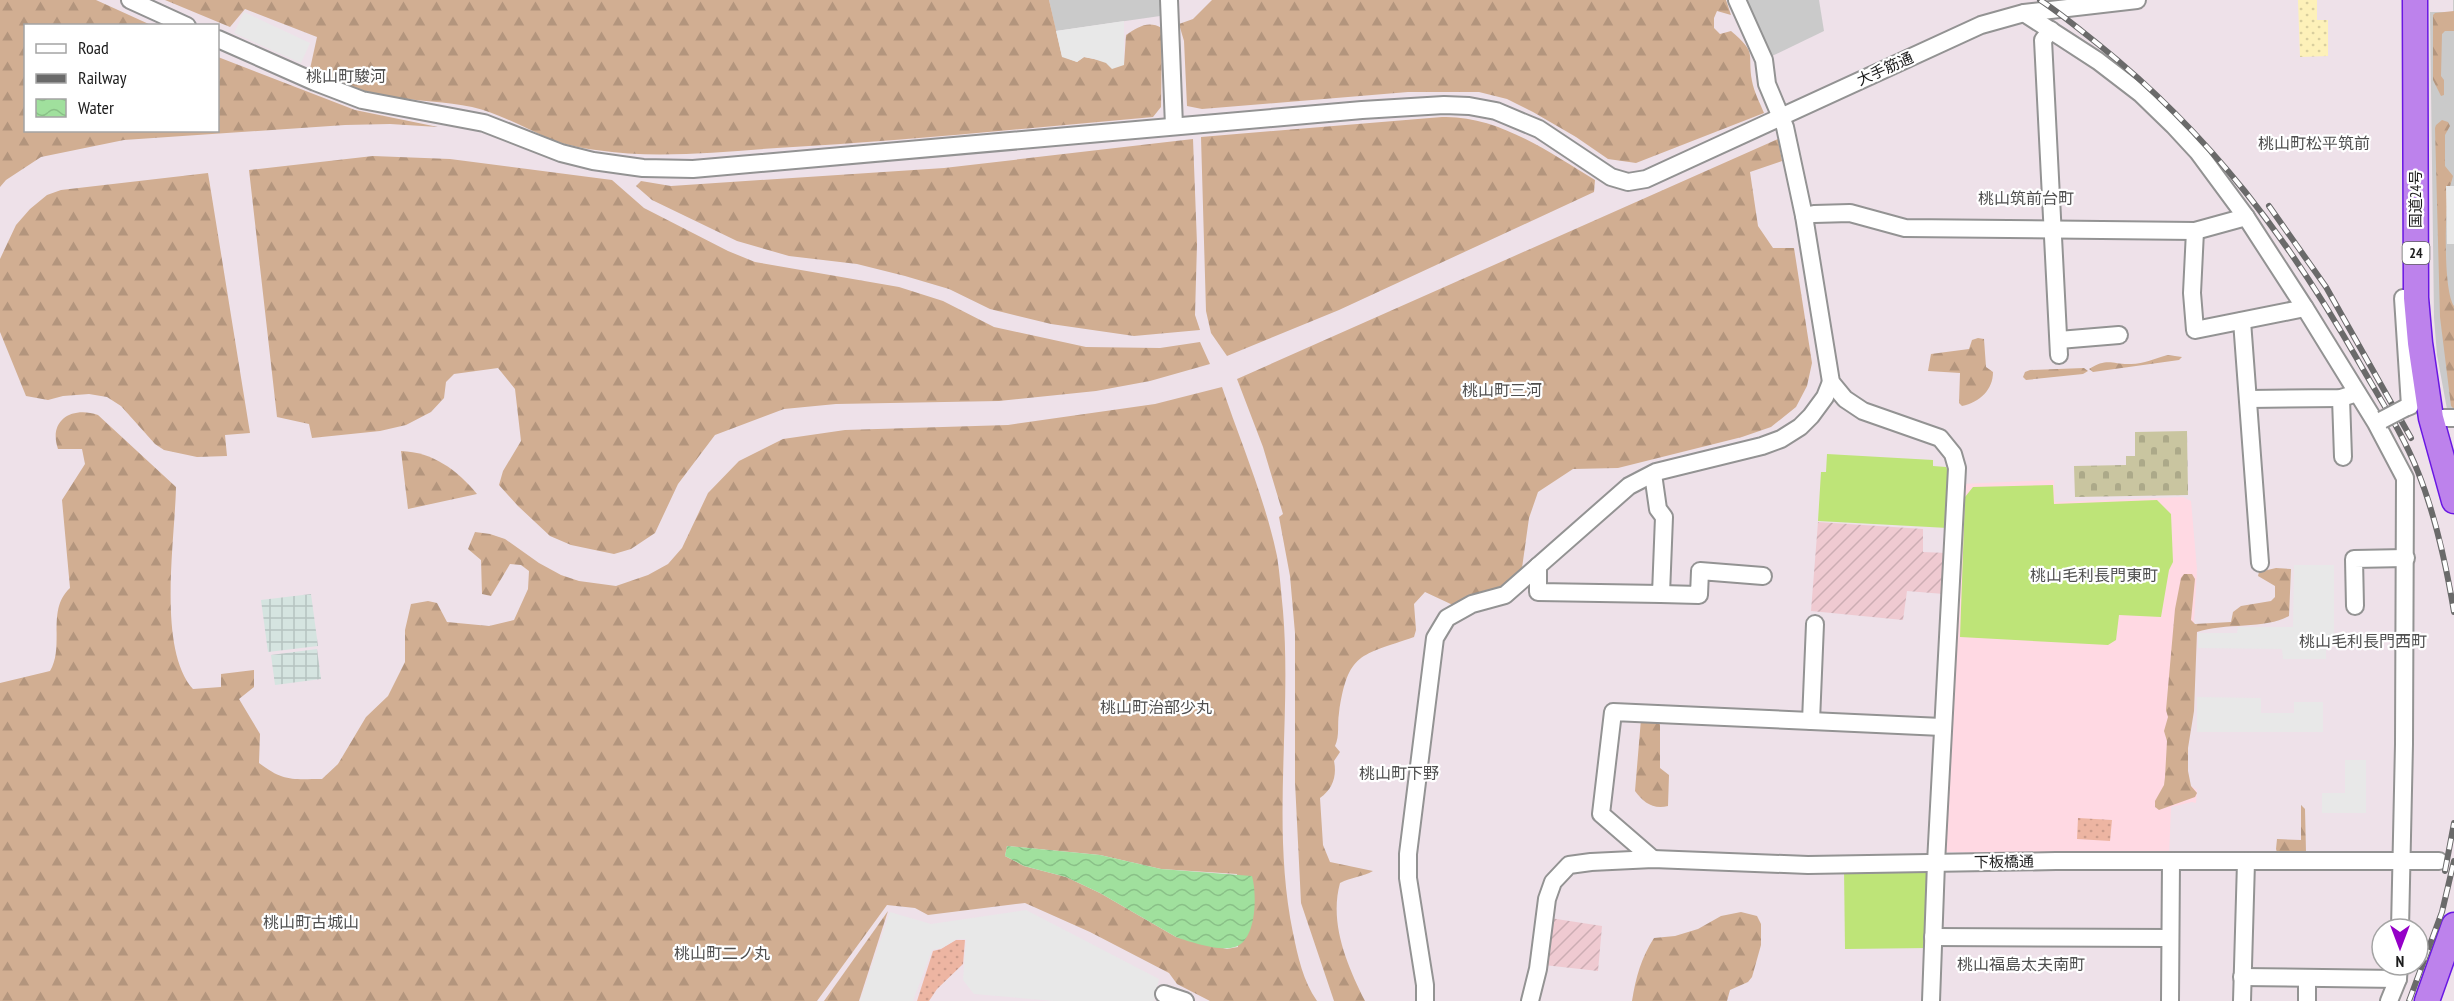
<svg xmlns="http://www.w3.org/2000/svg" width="2454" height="1001" viewBox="0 0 2454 1001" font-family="'PT Sans Narrow','Noto Sans JP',sans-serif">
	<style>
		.education { fill: #ffd9e3 }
		.religious { fill: #cacaca }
		.farmland { fill: url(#farmland-furrows) }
		.grass { fill: url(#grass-dots) }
		.forest { fill: url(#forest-firs); fill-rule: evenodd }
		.cemetery { fill: url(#cemetery-stones) }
		.park { fill: url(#park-dots) }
		.pitch { fill: #bee478 }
		.parking { fill: #e8e8e8 }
		.plaza { fill: url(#plaza-grid) }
		.water { fill: url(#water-waves) }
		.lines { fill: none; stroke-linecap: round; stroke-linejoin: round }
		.minor-casing { stroke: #939393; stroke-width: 20 }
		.highway-casing { stroke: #6917e3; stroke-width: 27 }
		.minor { stroke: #fff; stroke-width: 16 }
		.highway { stroke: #bd82ec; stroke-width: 24 }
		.rail-casing { stroke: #6a6a6a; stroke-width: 6 }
		.rail { stroke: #fff; stroke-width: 4; stroke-dasharray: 11; stroke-linecap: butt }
		.minor-bridge-casing { stroke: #939393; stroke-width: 20; stroke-linecap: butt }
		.minor-bridge { stroke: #fff; stroke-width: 16 }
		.labels { text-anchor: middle; stroke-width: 4.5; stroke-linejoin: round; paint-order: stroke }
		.shield { fill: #fff; stroke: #606060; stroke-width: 1.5 }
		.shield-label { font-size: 14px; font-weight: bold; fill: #1c1c1c }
		.street-label { font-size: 15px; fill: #1c1c1c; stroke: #fff }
		.neighbourhood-label { font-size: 16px; fill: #4f4f4f; stroke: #fff }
	</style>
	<defs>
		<pattern id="farmland-furrows" width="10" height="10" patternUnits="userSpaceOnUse" patternTransform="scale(1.5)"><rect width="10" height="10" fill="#efcad1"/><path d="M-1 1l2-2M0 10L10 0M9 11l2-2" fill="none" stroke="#ccadb3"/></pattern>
		<pattern id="grass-dots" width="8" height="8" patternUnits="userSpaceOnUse" patternTransform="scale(1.5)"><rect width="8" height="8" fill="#edb5a2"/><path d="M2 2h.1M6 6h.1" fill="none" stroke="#cb9b8b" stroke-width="1.8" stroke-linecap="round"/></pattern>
		<pattern id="forest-firs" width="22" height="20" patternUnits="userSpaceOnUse" patternTransform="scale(1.5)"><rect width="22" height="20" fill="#d1ae92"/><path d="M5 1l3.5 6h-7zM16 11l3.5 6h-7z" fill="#b3957d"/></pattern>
		<pattern id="cemetery-stones" width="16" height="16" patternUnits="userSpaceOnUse" patternTransform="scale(1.5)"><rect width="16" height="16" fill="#c9c5a0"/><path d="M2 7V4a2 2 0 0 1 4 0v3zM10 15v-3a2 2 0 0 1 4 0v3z" fill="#aca989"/></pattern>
		<pattern id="park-dots" width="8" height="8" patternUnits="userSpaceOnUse" patternTransform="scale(1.5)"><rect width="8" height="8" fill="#fdf1b9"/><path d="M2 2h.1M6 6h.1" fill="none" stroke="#d8ce9e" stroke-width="1.8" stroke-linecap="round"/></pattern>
		<pattern id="plaza-grid" width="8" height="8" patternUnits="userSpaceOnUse" patternTransform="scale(1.5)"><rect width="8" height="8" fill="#d5e4e0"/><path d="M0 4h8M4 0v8" fill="none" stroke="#b6c3c0"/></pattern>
		<pattern id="water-waves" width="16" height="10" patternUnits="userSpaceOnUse" patternTransform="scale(1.5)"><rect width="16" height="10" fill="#a0e09d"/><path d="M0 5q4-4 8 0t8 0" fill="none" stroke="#89c087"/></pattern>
	</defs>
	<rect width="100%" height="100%" fill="#eee1e9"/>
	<polygon class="education" points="2054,480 2055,502 2183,497 2191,501 2197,569 2185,782 2197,790 2196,803 2192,802 2171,807 2169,856 1942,852 1961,484"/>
	<g class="religious">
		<polygon points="1049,0 1166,0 1167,15 1056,31"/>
		<polygon points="1742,0 1819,0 1824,31 1770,57"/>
		<polygon points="2453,0 2454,0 2454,413 2447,409 2437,355 2434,318 2430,12 2453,12"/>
	</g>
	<g class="farmland">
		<polygon points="1818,522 1923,529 1923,552 1946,553 1944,594 1907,591 1903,620 1811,611"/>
		<polygon points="1550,918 1602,926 1598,971 1544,965"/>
	</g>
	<g class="grass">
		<polygon points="2078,818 2112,820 2110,841 2077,839"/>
		<polygon points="956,940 965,940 963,964 937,989 929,1001 917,1001 933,951 941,949"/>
	</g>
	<g class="forest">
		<polygon points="0,0 96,0 151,25 26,26 26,130 218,130 218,57 355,110 438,127 390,124 345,125 124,140 41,157 6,180 0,187"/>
		<path d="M 165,0 L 1049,0 L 1062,56 L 1077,62 L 1084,57 L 1124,65 L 1126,35 C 1138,27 1148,20 1162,28 L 1161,107 L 1153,117 C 1028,128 902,141 777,148 C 716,152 656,159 596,150 C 581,148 562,144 548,138 C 523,127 498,113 472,107 C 422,97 352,102 310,69 L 317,37 L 245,9 L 230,27 Z"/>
		<path d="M 1212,0 L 1726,0 L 1731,15 L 1717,11 L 1714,18 L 1714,28 L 1720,34 L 1731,31 C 1758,54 1747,52 1752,81 C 1754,92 1760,103 1764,113 L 1636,163 L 1608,159 L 1576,137 L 1533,112 L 1507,99 L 1479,92 L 1408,92 L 1202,109 L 1187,106 L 1184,41 L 1179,24 L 1193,19 Z"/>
		<polygon points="2454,11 2454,31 2445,31 2442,34 2441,76 2444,80 2444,95 2441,96 2433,80 2433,15 2435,13"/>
		<path d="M 1442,117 C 1497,115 1549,152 1595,180 L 1594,192 L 1339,310 L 1227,356 L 1211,333 L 1206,311 L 1201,137 Z"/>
		<path d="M 2442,120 L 2448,122 L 2450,126 L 2445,135 L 2445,166 L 2453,176 C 2452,181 2450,185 2449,190 C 2445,210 2443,290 2454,306 L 2454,409 L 2451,406 L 2440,317 L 2435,128 L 2436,125 Z"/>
		<polygon points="1193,139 1197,244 1195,315 1200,330 1134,336 1051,324 990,309 949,289 905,276 857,264 789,256 737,241 652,200 636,186 641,181 671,186 944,168"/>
		<path d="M 1778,139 L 1782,161 L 1750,172 L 1758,226 L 1773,248 L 1794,248 L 1812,363 L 1807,386 L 1796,407 L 1771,427 L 1742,437 L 1618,468 L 1573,469 L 1538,492 L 1529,518 L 1522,568 L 1505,585 L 1455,606 L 1425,592 L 1414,604 L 1416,630 L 1414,637 C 1360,656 1348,652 1339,713 C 1337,725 1340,735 1335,746 L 1340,752 L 1334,761 C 1337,776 1333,789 1320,798 L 1323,845 L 1330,862 L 1373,871 C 1363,877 1351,877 1340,883 C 1329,923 1347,965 1365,1001 L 1334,1001 L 1301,903 L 1295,782 L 1295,633 L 1290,576 L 1279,517 L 1283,514 L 1263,447 L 1237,379 Z"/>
		<polygon points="373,156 450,159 612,180 644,208 728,251 755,262 899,287 943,301 994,327 1086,347 1160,348 1200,342 1210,364 1150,381 1096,391 999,401 836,404 784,409 715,435 678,484 655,533 631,549 614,554 571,545 550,536 518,506 499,485 503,471 521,441 515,389 498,368 454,374 446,382 444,398 431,412 406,425 380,431 312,438 309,424 277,417 249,170"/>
		<polygon points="208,173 250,433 225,435 227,456 197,457 164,450 155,444 121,406 107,397 89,394 63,396 48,400 26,396 0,332 0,259 16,225 30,209 47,195 61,190"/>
		<path d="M 1978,338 L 1984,339 L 1986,367 L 1993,372 C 1993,390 1980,402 1962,406 L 1959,403 L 1960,373 L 1928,371 L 1931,354 L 1969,349 L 1972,340 Z"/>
		<path d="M 2168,355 L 2182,357 L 2179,360 L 2093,372 L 2089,369 C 2108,357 2113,365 2131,364 C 2144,364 2155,358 2168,355 Z"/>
		<polygon points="2084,368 2088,371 2083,374 2026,380 2023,377 2025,372 2030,370"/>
		<path d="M 1222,387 C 1241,443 1265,499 1277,556 C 1280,574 1281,593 1283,611 C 1292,718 1271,827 1293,933 C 1298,957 1303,981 1317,1001 L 1210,1001 L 1177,984 L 1169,973 L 1090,932 L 1025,903 L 928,915 L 915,908 L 887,905 L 817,1001 L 0,1001 L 0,683 L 50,671 C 65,646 46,610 70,588 L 62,500 L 85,464 L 82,449 L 58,449 C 48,420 72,406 98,415 L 176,487 C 175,540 157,649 193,689 L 221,687 L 221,674 L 254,670 L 254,687 L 239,699 L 260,734 L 259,763 C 284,782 292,779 322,779 L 338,764 L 366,717 L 388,696 L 405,662 L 405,630 L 411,604 L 428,601 L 437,603 L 447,622 L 489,626 L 514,620 L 528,589 L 529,571 L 521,565 L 510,564 L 491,596 L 482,594 L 481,560 L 468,549 L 475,532 L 490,534 L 505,539 L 539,563 L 561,575 L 579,581 L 616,586 L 648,575 L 668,564 L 682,548 L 708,493 L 739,461 L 783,439 L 845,430 L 1008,425 L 1155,404 ZM 1007,846 L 1100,855 L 1161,869 L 1237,874 L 1238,947 L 1227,949 L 1176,937 L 1100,893 L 1066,877 L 1024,866 L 1005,856 Z"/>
		<path d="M 401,451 C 433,452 457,470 477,494 L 408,509 Z"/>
		<path d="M 2276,568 L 2291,569 L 2289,616 C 2268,629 2224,623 2197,632 L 2194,711 L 2188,748 L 2188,771 L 2191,786 L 2197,793 L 2195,797 L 2159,810 L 2155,807 L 2155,801 L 2164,785 L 2165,777 L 2167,741 L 2164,731 L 2168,717 L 2166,710 L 2175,609 L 2181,578 L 2184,574 L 2192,574 L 2195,579 L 2191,620 L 2195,624 L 2231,622 L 2233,612 L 2241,606 L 2271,601 L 2275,597 L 2275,586 L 2258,576 L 2259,572 Z"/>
		<path d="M 1641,719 L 1660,722 L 1660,768 L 1669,775 L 1668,806 C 1653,810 1643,802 1635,791 Z"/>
		<polygon points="2301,805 2305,809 2306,852 2298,856 2278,856 2276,849 2277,839 2301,840"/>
		<polygon points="888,911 859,1001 824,1001"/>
		<path d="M 1741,912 L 1757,916 L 1761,924 L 1761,945 L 1752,977 L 1748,982 L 1730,990 L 1727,1001 L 1632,1001 C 1636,977 1641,958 1654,938 L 1675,936 L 1698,929 L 1721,916 Z"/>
	</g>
	<polygon class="cemetery" points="2187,431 2188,495 2075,497 2074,466 2126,465 2126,456 2135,456 2135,432"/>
	<polygon class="park" points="2298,0 2317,0 2317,20 2328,20 2328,56 2300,57"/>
	<g class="pitch">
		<polygon points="1827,454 1933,460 1933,466 1946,467 1950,476 1948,528 1818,521 1821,472 1826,472"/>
		<polygon points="2053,485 2054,504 2157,500 2171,514 2173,562 2169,570 2161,617 2119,615 2116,640 2108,645 1960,637 1965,497 1973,487"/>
		<polygon points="1844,868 1929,868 1929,948 1845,949"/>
	</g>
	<g class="parking">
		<polygon points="244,12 310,43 301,63 234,33"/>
		<polygon points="1124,21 1124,65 1112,69 1106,63 1094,59 1084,57 1077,62 1062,57 1056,31"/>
		<polygon points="2446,186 2454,186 2454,244 2447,244"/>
		<polygon points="2294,565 2334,565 2334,636 2326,636 2326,659 2283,659 2282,649 2198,648 2198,633 2237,633 2238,627 2293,627"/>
		<polygon points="2197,697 2261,698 2261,713 2294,713 2294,702 2323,702 2323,732 2197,732"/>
		<polygon points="2345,760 2366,760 2366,813 2322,813 2322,793 2345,793"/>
		<polygon points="1026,910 1159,979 1154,1001 1054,1001 974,994 963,980 966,939 957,939 942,948 932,950 913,1001 860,1001 890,912 931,924"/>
	</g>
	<g class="plaza">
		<polygon points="311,594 318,646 268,652 261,600"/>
		<polygon points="317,649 321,679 275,685 271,655"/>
	</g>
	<path class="water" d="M 1007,846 L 1100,855 L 1161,869 L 1252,876 C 1257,894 1257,940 1235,947 C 1221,952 1190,942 1176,937 L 1100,893 L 1066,877 L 1024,866 L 1005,856 Z"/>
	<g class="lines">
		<g class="minor-casing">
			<g id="minor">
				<polyline points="130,0 187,26"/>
				<polyline points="1169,0 1174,126"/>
				<polyline points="1737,0 1764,60 1767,84 1785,127 1804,216 1831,382 1845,399 1863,411 1940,438 1953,454 1957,468 1936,863 1931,1001"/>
				<polyline points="2024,13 2098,61 2141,94 2174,126 2198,152 2246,217 2305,308 2376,423 2405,478 2404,744 2400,929"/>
				<polyline points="2051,30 2043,40 2059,355"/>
				<polyline points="218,39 315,82 362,100 484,123 561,153 593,161 643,168 693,169 1362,110 1444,105 1469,106 1496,111 1539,129 1611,177 1628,182 1646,179 1981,25 2024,13 2137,0"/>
				<polyline points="1804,216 1814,214 1850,213 1905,228 2195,231 2246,217"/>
				<polyline points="2195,231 2192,293 2195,330 2305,308"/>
				<polyline points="2242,321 2260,563"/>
				<polyline points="2059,340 2119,335"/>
				<polyline points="2341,398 2343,457"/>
				<polyline points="2248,399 2341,398 2357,393"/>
				<polyline points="2405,408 2410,406 2403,298 2416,298"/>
				<polyline points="2431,418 2454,418"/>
				<polyline points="1538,566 1538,592 1661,594 1664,517 1658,509 1653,474"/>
				<polyline points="1661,594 1699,595 1700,571 1763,576"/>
				<polyline points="2355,606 2354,559 2406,558"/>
				<polyline points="1811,721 1815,624"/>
				<polyline points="1653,859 1601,814 1613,712 1942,727"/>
				<polyline points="1933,937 2170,938"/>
				<polyline points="2242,977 2398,979"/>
				<polyline points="1164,994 1185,1001"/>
				<polyline points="1425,1001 1425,985 1408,878 1408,854 1435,638 1447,618 1472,604 1505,595 1629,486 1656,472 1762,446 1781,439 1800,427 1811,416 1825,397 1831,382"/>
				<polyline points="1530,1001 1538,969 1547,899 1553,882 1569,865 1591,862 1653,859 1808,865 2056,861 2439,861"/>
				<polyline points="2170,1001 2171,862"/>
				<polyline points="2242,1001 2246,862"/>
				<polyline points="2307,1001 2307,979"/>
				<polyline points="2389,1001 2398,979 2399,965"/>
			</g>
		</g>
		<g class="highway-casing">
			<g id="highway">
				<polyline points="2415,0 2416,298 2420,343 2431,418 2454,501"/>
				<polyline points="2427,1001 2454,925"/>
			</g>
		</g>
		<use href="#minor" class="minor"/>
		<use href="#highway" class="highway"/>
		<g class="rail-casing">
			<g id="rail">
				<path d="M 2040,0 C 2060,13 2079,29 2098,44 C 2211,135 2289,239 2360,364 C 2380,399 2403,434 2418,472 C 2436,517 2446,564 2454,612"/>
				<polyline points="2269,206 2326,287 2411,438"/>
				<polyline points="2445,871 2454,823"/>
				<polyline points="2409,1001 2442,912 2454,861"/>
			</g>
		</g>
		<use href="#rail" class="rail"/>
		<g class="minor-bridge-casing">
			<polyline id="minor-bridge" points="2382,420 2405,408"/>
		</g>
		<use href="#minor-bridge" class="minor-bridge"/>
	</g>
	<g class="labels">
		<rect class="shield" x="2402.5" y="242" width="27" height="22" rx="4.5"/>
		<g class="shield-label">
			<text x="2416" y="258">24</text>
		</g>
		<g class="street-label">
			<text transform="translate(1885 69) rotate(-24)" y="5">大手筋通</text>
			<text transform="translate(2416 199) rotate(-90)" y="5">国道24号</text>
			<text transform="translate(2004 862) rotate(-1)" y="5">下板橋通</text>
		</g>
		<g class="neighbourhood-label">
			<text x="346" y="82">桃山町駿河</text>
			<text x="2314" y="149">桃山町松平筑前</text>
			<text x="2026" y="204">桃山筑前台町</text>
			<text x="1502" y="396">桃山町三河</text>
			<text x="2094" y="581">桃山毛利長門東町</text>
			<text x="2363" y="647">桃山毛利長門西町</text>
			<text x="1156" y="713">桃山町治部少丸</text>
			<text x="1399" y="779">桃山町下野</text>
			<text x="311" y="928">桃山町古城山</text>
			<text x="722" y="959">桃山町二ノ丸</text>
			<text x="2021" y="970">桃山福島太夫南町</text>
		</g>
	</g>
	<rect x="24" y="24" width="195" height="108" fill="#ffffff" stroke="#a4a4a4" stroke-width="1.5"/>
	<rect x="36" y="44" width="30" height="9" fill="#ffffff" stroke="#a4a4a4" stroke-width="1.5"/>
	<text x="78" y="54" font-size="18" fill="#1c1c1c">Road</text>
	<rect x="36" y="74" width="30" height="9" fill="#6a6a6a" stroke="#a4a4a4" stroke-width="1.5"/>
	<text x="78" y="84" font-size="18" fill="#1c1c1c">Railway</text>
	<rect x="36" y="99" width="30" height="18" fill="url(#water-waves)" stroke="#a4a4a4" stroke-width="1.5"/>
	<text x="78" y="114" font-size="18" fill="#1c1c1c">Water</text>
	<g transform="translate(2400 947) rotate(180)"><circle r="28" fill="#ffffff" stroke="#a4a4a4" stroke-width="1.5"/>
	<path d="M0-4.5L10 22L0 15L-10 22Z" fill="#9500c8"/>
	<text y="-9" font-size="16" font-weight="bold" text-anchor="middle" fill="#1c1c1c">N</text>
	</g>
</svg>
